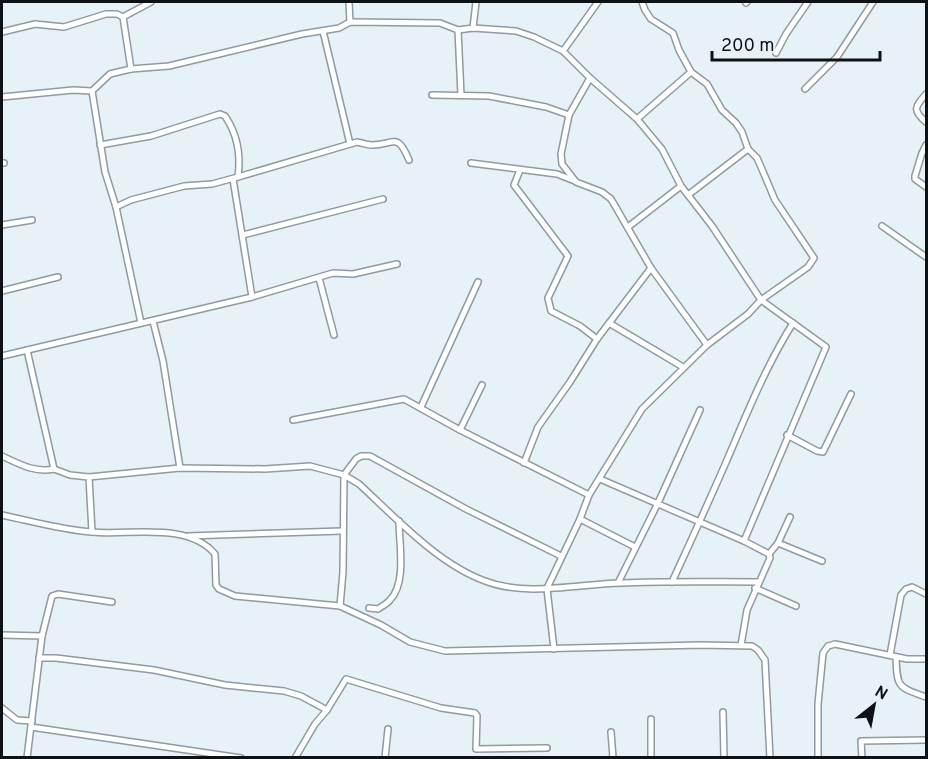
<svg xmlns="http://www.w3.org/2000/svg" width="928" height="759" viewBox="0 0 928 759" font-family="Overpass,sans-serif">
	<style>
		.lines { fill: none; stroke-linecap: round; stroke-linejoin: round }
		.minor-casing { stroke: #909a9f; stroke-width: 8 }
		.minor { stroke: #fff; stroke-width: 5 }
	</style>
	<rect width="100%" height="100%" fill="#e7f2f8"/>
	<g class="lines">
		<g class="minor-casing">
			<g id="minor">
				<polyline points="349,2 350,22"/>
				<polyline points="746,3 747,2"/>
				<polyline points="473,28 476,2"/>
				<polyline points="458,30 461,95"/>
				<polyline points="323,31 350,144"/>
				<polyline points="2,32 35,24 64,27 106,14 117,14 123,17"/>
				<polyline points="563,51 598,2"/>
				<polyline points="776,53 786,34 808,2"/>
				<polyline points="131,69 123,17 151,2"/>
				<polyline points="590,78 569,115 561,154 562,164 576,182 602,192 611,199 651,268 707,345"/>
				<polyline points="805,89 837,57 873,2"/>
				<path d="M 926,94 C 915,107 912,110 926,122"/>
				<polyline points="432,95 489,96 546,107 569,115"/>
				<polyline points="2,97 73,90 92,91"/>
				<polyline points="637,119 691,72"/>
				<path d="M 100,145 L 151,136 L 220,114 L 225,116 C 238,135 241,155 238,177"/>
				<polyline points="926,145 922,153 915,176 915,179 926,187"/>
				<polyline points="2,163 4,163"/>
				<polyline points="471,163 557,174 575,181"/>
				<polyline points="520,170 514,185 568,256 548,298 551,311 580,326 597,339"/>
				<polyline points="233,179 252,297"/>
				<polyline points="688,195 748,149"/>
				<path d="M 116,207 L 131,200 L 184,186 L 212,184 L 238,177 L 357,142 C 362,143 367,145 372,145 C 394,145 397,131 409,160"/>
				<polyline points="2,225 32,220"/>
				<polyline points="882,226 926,257"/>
				<polyline points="628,227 681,186"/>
				<polyline points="243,235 383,199"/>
				<polyline points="319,278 334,335"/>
				<polyline points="2,291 58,277"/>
				<polyline points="153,321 163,361 180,468"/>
				<polyline points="141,323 116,207 105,172 92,91 110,74 118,72 131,69 169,66 302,34 339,28 350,22 440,23 458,30 473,28 516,31 534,37 563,51 590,78 637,119 662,149 681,186 712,226 761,300 826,347 744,541"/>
				<polyline points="609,323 683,367"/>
				<polyline points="27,350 54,469 70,475 89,477 92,532"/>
				<polyline points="2,356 252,297 333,273 353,274 397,264"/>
				<polyline points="421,407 478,282"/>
				<polyline points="293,420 404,399 460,430 589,495"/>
				<polyline points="460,430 482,385"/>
				<polyline points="787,435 817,451 823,452 851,394"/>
				<path d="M 2,456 C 19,464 35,473 54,469"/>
				<polyline points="524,463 538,427 570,382 597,339 651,268"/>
				<path d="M 89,477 L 180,468 L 265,469 L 310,466 L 344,475 L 359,484 C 396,518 438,564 485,581 C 527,597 578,584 621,583 C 667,581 712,582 758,582"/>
				<polyline points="600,479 744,541 769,554 770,558 747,610 741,645"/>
				<path d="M 2,515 C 31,521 62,530 92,532 C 129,536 187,521 215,554 L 216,585 L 219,589 L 235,596 L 340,606"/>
				<polyline points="580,519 635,547"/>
				<polyline points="188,536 342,531"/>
				<polyline points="778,543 822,561"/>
				<polyline points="769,554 778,543 790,517"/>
				<polyline points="561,556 466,509 370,456 361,456 356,459 344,475 343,572 340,606 381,625 410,642 445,651 701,645 752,646 758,650 765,660 770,758"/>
				<path d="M 672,582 C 691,541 709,501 727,460 C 747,413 766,366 793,323"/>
				<polyline points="618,583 658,503 700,410"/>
				<polyline points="755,588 796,606"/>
				<path d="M 369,608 L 378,609 C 382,606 387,604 390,600 C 407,583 399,543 399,521"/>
				<polyline points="2,635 42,636"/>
				<polyline points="554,649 547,589 549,584 580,519 589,495 642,409 707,345 748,314 761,300 808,267 814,258 775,200 761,167 757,158 748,149 742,132 736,123 722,110 707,84 691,72 679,50 673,33 651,19 645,10 642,2"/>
				<polyline points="890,655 901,595 906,589 912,587 926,594"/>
				<path d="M 896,657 C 897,688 898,687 926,697"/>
				<polyline points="39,658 56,658 154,670 225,685 284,691 301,696 327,710"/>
				<polyline points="2,708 17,720 32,721"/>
				<polyline points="723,712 724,758"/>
				<polyline points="651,719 651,758"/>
				<polyline points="31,727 241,758"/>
				<polyline points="611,732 613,758"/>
				<polyline points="27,758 42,636 52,596 58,594 112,602"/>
				<polyline points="295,758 315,724 327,710 346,679 441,708 475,713 477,716 476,749 547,748"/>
				<polyline points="385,758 388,729"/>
				<polyline points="818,758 818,704 823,653 828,646 835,644 907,659 926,659"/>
				<polyline points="862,758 861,741 926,740"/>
			</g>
		</g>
		<use href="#minor" class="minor"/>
	</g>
	<rect width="928" height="759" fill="none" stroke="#0e1214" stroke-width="6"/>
	<g transform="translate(874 705) rotate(31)" stroke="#e7f2f8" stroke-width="4.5" paint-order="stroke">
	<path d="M0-4.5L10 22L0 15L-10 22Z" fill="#0e1214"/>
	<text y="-9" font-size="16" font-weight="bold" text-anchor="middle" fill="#0e1214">N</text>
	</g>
	<path d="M712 51v9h168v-9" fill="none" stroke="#0e1214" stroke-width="3"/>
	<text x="721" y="51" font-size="18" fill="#0e1214" stroke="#e7f2f8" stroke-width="4.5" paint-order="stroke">200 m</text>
</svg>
